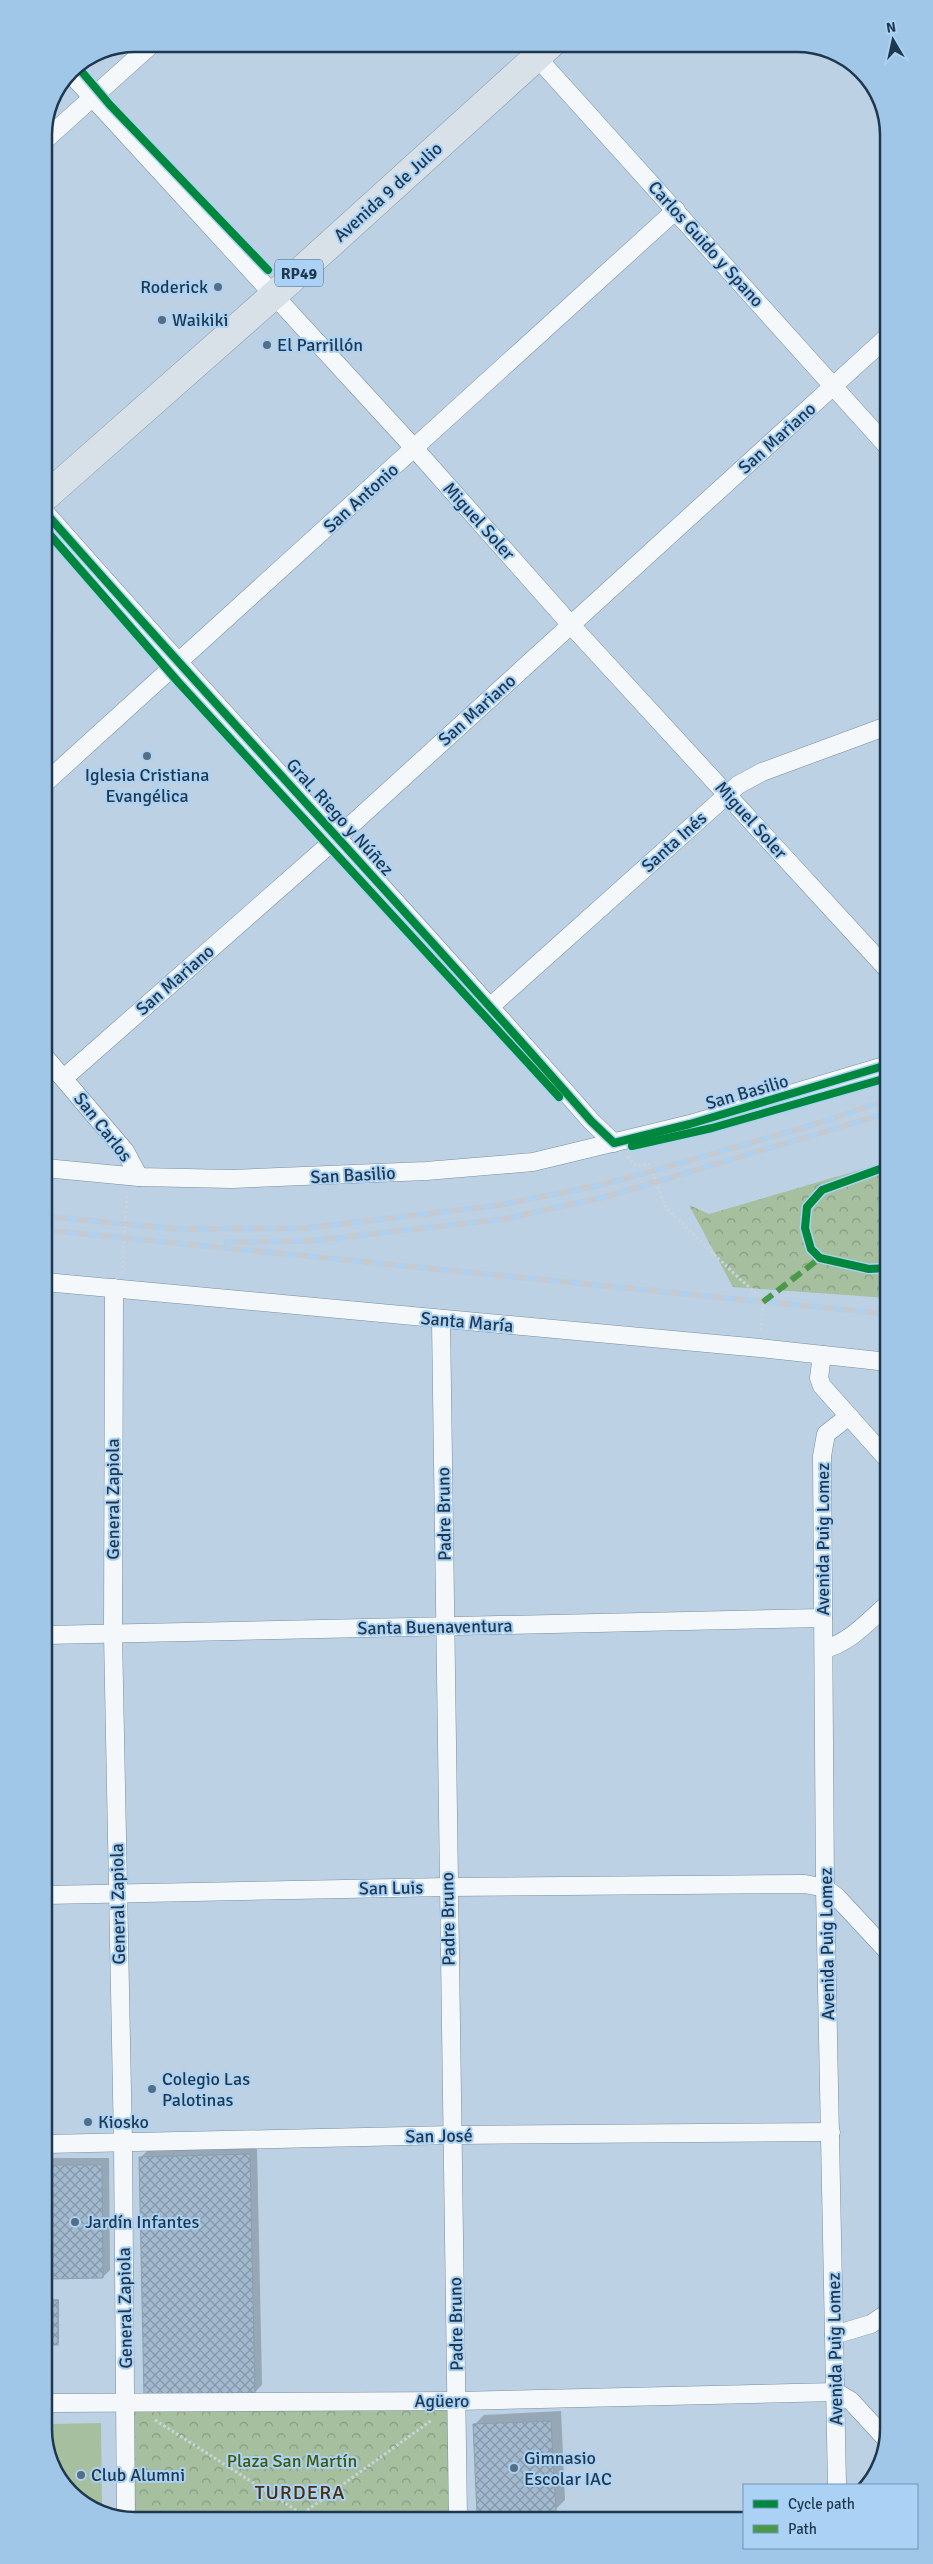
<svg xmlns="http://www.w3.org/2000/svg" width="933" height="2564" viewBox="0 0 933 2564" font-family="Signika,sans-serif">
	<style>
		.grass { fill: #a6bf9e }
		.park { fill: url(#park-crowns) }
		.shadow { fill: #0003 }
		.building { fill: url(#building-cross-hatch); stroke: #8aa0b2 }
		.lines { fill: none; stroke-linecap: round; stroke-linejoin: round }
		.minor-casing { stroke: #778ea1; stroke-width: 19 }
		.primary-casing { stroke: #889cac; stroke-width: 29 }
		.path { stroke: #ccd4db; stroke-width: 3; stroke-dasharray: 2.5 2.5; stroke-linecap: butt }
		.minor { stroke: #f5f8fb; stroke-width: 18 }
		.primary { stroke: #d9e1e8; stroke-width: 28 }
		.rail-casing { stroke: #c4cad0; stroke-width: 5.5 }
		.rail { stroke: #abd2f5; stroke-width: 4; stroke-dasharray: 11; stroke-linecap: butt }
		.quiet { stroke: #499949; stroke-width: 6; stroke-dasharray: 12 6; stroke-linecap: butt }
		.cycleway-casing { stroke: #abd2f5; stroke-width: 11 }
		.cycleway { stroke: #00873e; stroke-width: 8 }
		.poi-dot { fill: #556e83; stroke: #abd2f5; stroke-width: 2 }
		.labels { text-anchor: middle; stroke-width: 4; stroke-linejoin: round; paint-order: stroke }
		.shield { fill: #abd2f5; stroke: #486681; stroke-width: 1 }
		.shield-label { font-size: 16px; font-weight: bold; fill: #1d384f }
		.street-label { font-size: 18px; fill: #1d384f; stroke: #abd2f5 }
		.poi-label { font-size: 18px; fill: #1d384f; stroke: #abd2f5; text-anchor: start }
		.park-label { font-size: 18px; fill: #425902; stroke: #abd2f5 }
		.quarter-label { font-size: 20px; letter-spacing: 1px; fill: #4a2e0f; stroke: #abd2f5 }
		.rim { fill: none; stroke: #1d384f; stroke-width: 2.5 }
	</style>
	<defs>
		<pattern id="park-crowns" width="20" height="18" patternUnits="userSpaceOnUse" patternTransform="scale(1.25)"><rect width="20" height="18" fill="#a6bf9e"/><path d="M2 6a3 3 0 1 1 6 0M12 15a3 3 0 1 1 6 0" fill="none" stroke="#879c83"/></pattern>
		<pattern id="building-cross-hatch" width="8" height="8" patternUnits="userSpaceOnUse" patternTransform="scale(1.25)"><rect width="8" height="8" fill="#a3bace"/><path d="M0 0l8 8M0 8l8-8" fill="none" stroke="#8498aa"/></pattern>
	</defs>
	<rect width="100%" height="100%" fill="#bcd1e4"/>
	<polygon class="grass" points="101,2423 102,2509 75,2498 47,2453 47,2424"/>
	<g class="park">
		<polygon points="887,1162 888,1298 733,1287 689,1205 709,1214"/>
		<polygon points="457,2401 458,2519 129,2520 126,2402"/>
	</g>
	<g class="shadow">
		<polygon points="257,2147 262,2385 254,2393 141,2157 148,2150"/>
		<polygon points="50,2158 109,2158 110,2270 103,2277 47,2278 47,2162"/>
		<polygon points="47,2299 59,2299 59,2342 57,2344 47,2344"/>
		<polygon points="561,2411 565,2500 555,2510 474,2425 484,2415"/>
	</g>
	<g class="building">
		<polygon points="250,2154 255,2394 144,2396 139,2157"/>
		<polygon points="47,2165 102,2165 103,2278 47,2279"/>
		<rect x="47" y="2301" width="11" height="44"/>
		<polygon points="551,2421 556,2511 477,2515 473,2424"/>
	</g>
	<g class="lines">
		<g class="minor-casing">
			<g id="minor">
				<polyline points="525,44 887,446"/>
				<polyline points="70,73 415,449 571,625 887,969"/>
				<polyline points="44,141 152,44"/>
				<path d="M 44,511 C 224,716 411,915 591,1121 L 614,1143"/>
				<polyline points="45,783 676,210"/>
				<polyline points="491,1006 738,785 762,772 887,726"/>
				<polyline points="45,1057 125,1151 139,1177"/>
				<polyline points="64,1078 339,836 886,338"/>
				<polyline points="45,1168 139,1177 232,1179 426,1171 533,1162 690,1124 887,1065"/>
				<polyline points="45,1282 760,1348 888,1362"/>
				<polyline points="114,1288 113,1634 123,2143 126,2519"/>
				<polyline points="441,1320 458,2519"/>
				<polyline points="822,1355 819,1378 822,1386 888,1460"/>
				<polyline points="46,1635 823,1618"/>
				<path d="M 824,1649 C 850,1643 868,1621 888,1604"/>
				<polyline points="46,1895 447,1887 805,1884 825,1888 837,1897 889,1953"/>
				<polyline points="47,2144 453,2135 831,2132"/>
				<polyline points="834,2335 871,2324 889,2312"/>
				<polyline points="47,2403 457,2401 836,2392 851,2401 886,2439"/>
				<polyline points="837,2485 825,1888 822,1456 826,1434 849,1416"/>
			</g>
		</g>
		<g class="primary-casing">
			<polyline id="primary" points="44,498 274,295 551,44"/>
		</g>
		<g class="path">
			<polyline points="628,1156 636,1166 649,1164 666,1208 742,1281 760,1296 763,1302 761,1332"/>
			<polyline points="122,1273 127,1192"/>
			<polyline points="155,2420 310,2519"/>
			<polyline points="295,2519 432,2420"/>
		</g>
		<use href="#minor" class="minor"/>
		<use href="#primary" class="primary"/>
		<g class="rail-casing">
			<g id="rail">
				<polyline points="45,1216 176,1229 308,1228 500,1205 605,1184 653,1171 819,1123 887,1100"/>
				<polyline points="45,1230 888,1314"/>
				<polyline points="226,1242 309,1241 504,1219 609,1196 887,1113"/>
			</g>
		</g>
		<use href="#rail" class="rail"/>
		<polyline class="quiet" points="763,1302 820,1258"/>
		<g class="cycleway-casing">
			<g id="cycleway">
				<polyline points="77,66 110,105 268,270"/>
				<path d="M 44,511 C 224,716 411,915 591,1121 L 614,1143 L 690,1124 L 887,1065"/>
				<polyline points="44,528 179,683 559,1097"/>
				<polyline points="632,1146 712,1128 887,1078"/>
				<polyline points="888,1166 822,1190 807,1207 805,1228 811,1249 820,1258 869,1269 888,1268"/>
			</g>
		</g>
		<use href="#cycleway" class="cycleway"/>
	</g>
	<g class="poi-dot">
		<circle cx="218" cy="287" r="5"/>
		<circle cx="162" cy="320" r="5"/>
		<circle cx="267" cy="345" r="5"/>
		<circle cx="147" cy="756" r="5"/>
		<circle cx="152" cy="2089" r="5"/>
		<circle cx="88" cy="2122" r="5"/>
		<circle cx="75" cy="2222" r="5"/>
		<circle cx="514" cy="2468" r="5"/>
		<circle cx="81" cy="2475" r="5"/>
	</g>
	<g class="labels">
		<rect class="shield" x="275" y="259.5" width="48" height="27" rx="4"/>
		<g class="shield-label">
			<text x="299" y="279">RP49</text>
		</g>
		<g class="street-label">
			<text transform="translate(388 192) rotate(-42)" y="6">Avenida 9 de Julio</text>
			<text transform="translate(706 244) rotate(48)" y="6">Carlos Guido y Spano</text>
			<text transform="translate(777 438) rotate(-42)" y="6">San Mariano</text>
			<text transform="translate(361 498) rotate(-42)" y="6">San Antonio</text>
			<text transform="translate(479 521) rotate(48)" y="6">Miguel Soler</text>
			<text transform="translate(477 710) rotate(-42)" y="6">San Mariano</text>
			<text transform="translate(340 817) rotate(48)" y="6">Gral. Riego y Núñez</text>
			<text transform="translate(751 820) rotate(48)" y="6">Miguel Soler</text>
			<text transform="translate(674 842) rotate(-42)" y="6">Santa Inés</text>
			<text transform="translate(175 980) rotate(-41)" y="6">San Mariano</text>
			<text transform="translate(747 1092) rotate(-16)" y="6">San Basilio</text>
			<text transform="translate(103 1127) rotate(52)" y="6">San Carlos</text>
			<text transform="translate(353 1175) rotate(-3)" y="6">San Basilio</text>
			<text transform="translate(467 1322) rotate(5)" y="6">Santa María</text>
			<text transform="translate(113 1499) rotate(-90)" y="6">General Zapiola</text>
			<text transform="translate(444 1514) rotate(-91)" y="6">Padre Bruno</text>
			<text transform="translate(823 1539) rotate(-90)" y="6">Avenida Puig Lomez</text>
			<text transform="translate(435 1627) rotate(-1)" y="6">Santa Buenaventura</text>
			<text transform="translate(391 1888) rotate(-1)" y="6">San Luis</text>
			<text transform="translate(118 1904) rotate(-91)" y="6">General Zapiola</text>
			<text transform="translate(448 1919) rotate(-91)" y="6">Padre Bruno</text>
			<text transform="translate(827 1944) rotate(-91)" y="6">Avenida Puig Lomez</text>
			<text transform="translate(439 2136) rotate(-1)" y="6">San José</text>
			<text transform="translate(125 2308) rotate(-91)" y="6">General Zapiola</text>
			<text transform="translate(456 2324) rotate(-91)" y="6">Padre Bruno</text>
			<text transform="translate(835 2349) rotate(-91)" y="6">Avenida Puig Lomez</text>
			<text x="442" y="2407">Agüero</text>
		</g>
		<g class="poi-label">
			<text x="208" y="293" text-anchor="end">Roderick</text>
			<text x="172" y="326">Waikiki</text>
			<text x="277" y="351">El Parrillón</text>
			<text x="147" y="781" text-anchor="middle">Iglesia Cristiana<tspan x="147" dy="21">Evangélica</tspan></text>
			<text x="162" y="2085">Colegio Las<tspan x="162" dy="21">Palotinas</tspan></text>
			<text x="98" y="2128">Kiosko</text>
			<text x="85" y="2228">Jardín Infantes</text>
			<text x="524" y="2464">Gimnasio<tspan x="524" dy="21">Escolar IAC</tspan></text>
			<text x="91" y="2481">Club Alumni</text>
		</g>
		<g class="park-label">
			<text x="292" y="2467">Plaza San Martín</text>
		</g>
		<g class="quarter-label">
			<text x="300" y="2499">TURDERA</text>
		</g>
	</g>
	<path d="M0 0H933V2564H0ZM135 52H797A83 83 0 0 1 880 135V2429A83 83 0 0 1 797 2512H135A83 83 0 0 1 52 2429V135A83 83 0 0 1 135 52Z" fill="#a0c6e8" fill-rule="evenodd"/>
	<path class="rim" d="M135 52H797A83 83 0 0 1 880 135V2429A83 83 0 0 1 797 2512H135A83 83 0 0 1 52 2429V135A83 83 0 0 1 135 52Z"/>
	<rect x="743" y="2484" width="175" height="65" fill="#abd2f5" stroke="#7294b3"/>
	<rect x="753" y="2500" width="25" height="8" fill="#00873e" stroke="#7294b3"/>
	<text x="788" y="2509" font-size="15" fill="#1d384f">Cycle path</text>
	<rect x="753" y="2525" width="25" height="8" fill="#499949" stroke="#7294b3"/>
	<text x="788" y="2534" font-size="15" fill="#1d384f">Path</text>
	<g transform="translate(893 40) rotate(351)" stroke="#abd2f5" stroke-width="4" paint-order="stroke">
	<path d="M0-4L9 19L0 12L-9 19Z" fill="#1d384f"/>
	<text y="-8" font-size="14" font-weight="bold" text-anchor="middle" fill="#1d384f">N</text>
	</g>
</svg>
